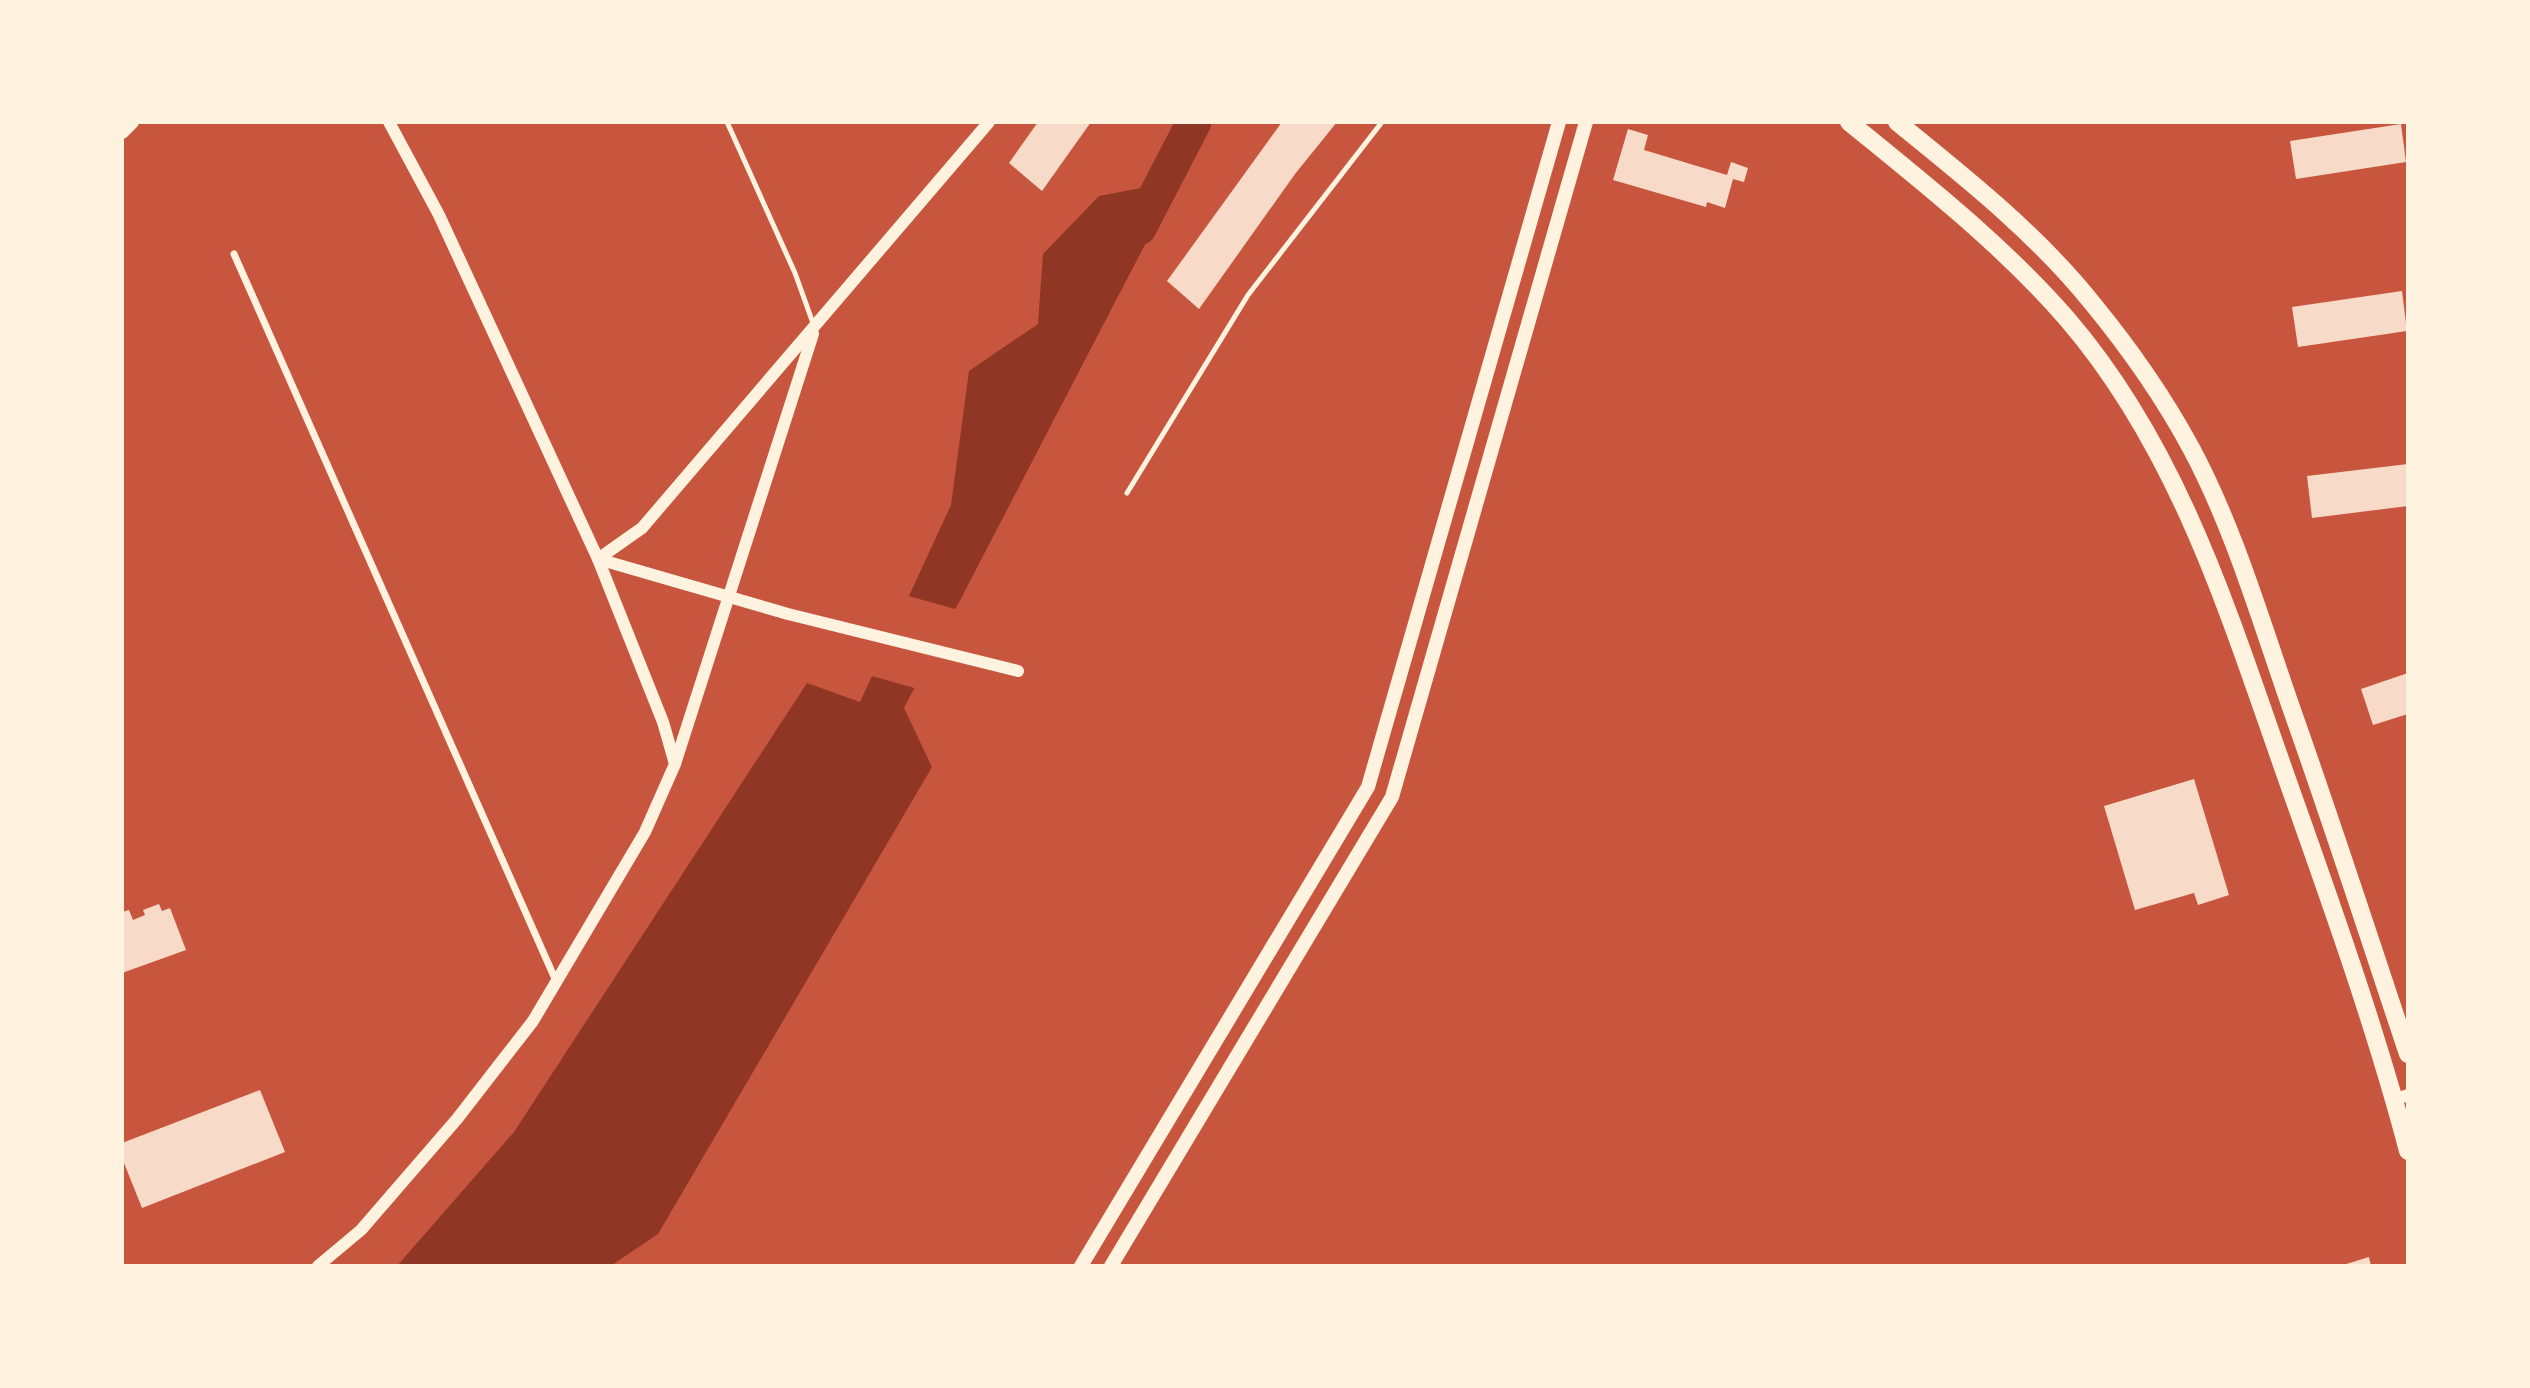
<svg xmlns="http://www.w3.org/2000/svg" width="2530" height="1388" viewBox="0 0 2530 1388" font-family="'Alegreya Sans',sans-serif">
	<style>
		.water { fill: #8f3625 }
		.pier { fill: #c8553d }
		.lines { fill: none; stroke-linecap: round; stroke-linejoin: round }
		.river { stroke: #8f3625; stroke-width: 35 }
		.building { fill: #f7dbc8 }
		.service { stroke: #fff3e0; stroke-width: 5 }
		.minor { stroke: #fff3e0; stroke-width: 7 }
		.tertiary { stroke: #fff3e0; stroke-width: 12 }
		.secondary { stroke: #fff3e0; stroke-width: 14 }
		.primary { stroke: #fff3e0; stroke-width: 18 }
	</style>
	<rect width="100%" height="100%" fill="#c8553d"/>
	<polygon class="water" points="1178,181 904,708 932,767 658,1234 612,1265 397,1266 514,1132 807,683 860,702 951,505 969,371 1038,324 1043,254 1099,196"/>
	<polygon class="pier" points="905,595 959,610 918,689 868,675"/>
	<g class="lines">
		<polyline class="river" points="1139,228 1194,122"/>
	</g>
	<g class="building">
		<polygon points="1038,122 1091,122 1042,191 1009,163"/>
		<polygon points="1282,122 1337,122 1295,174 1199,309 1167,281"/>
		<polygon points="2401,124 2406,162 2296,179 2290,141"/>
		<polygon points="1628,129 1648,135 1644,150 1727,175 1731,162 1748,168 1744,182 1733,179 1725,208 1707,202 1706,207 1613,180"/>
		<polygon points="2402,291 2407,331 2298,347 2292,307"/>
		<polygon points="2408,464 2408,506 2312,518 2307,476"/>
		<polygon points="2408,673 2408,714 2373,725 2361,689"/>
		<polygon points="2194,779 2229,895 2198,905 2194,893 2135,910 2104,806"/>
		<polygon points="159,904 162,911 170,908 186,950 122,973 122,912 129,910 133,920 145,915 143,910"/>
		<polygon points="260,1090 285,1152 142,1208 122,1158 122,1143"/>
		<polygon points="2369,1257 2371,1266 2343,1266 2343,1265"/>
	</g>
	<g class="lines">
		<g class="service">
			<polyline points="727,122 795,273 814,326"/>
			<polyline points="1127,493 1248,295 1382,122"/>
		</g>
		<polyline class="minor" points="234,254 556,981"/>
		<g class="tertiary">
			<polyline points="598,559 642,528 989,122"/>
			<polyline points="598,559 788,614 1018,671"/>
			<polyline points="675,764 813,334"/>
			<polyline points="2394,1100 2408,1095"/>
			<polyline points="318,1266 361,1230 457,1119 533,1021 645,832 675,764 663,722 598,559 439,215 389,122"/>
		</g>
		<g class="secondary">
			<polyline points="122,132 132,122"/>
			<polyline points="1081,1266 1368,787 1559,122"/>
			<polyline points="1111,1266 1392,797 1586,122"/>
		</g>
		<g class="primary">
			<path d="M 1849,122 C 1926,185 2003,245 2068,320 C 2181,452 2230,618 2287,779 C 2330,901 2375,1025 2408,1151"/>
			<path d="M 1897,122 C 1966,178 2037,234 2093,304 C 2129,348 2164,398 2191,448 C 2235,530 2262,625 2293,713 C 2333,826 2370,940 2408,1054"/>
		</g>
	</g>
	<rect width="2530" height="1388" fill="none" stroke="#fff3e0" stroke-width="248"/>
</svg>
